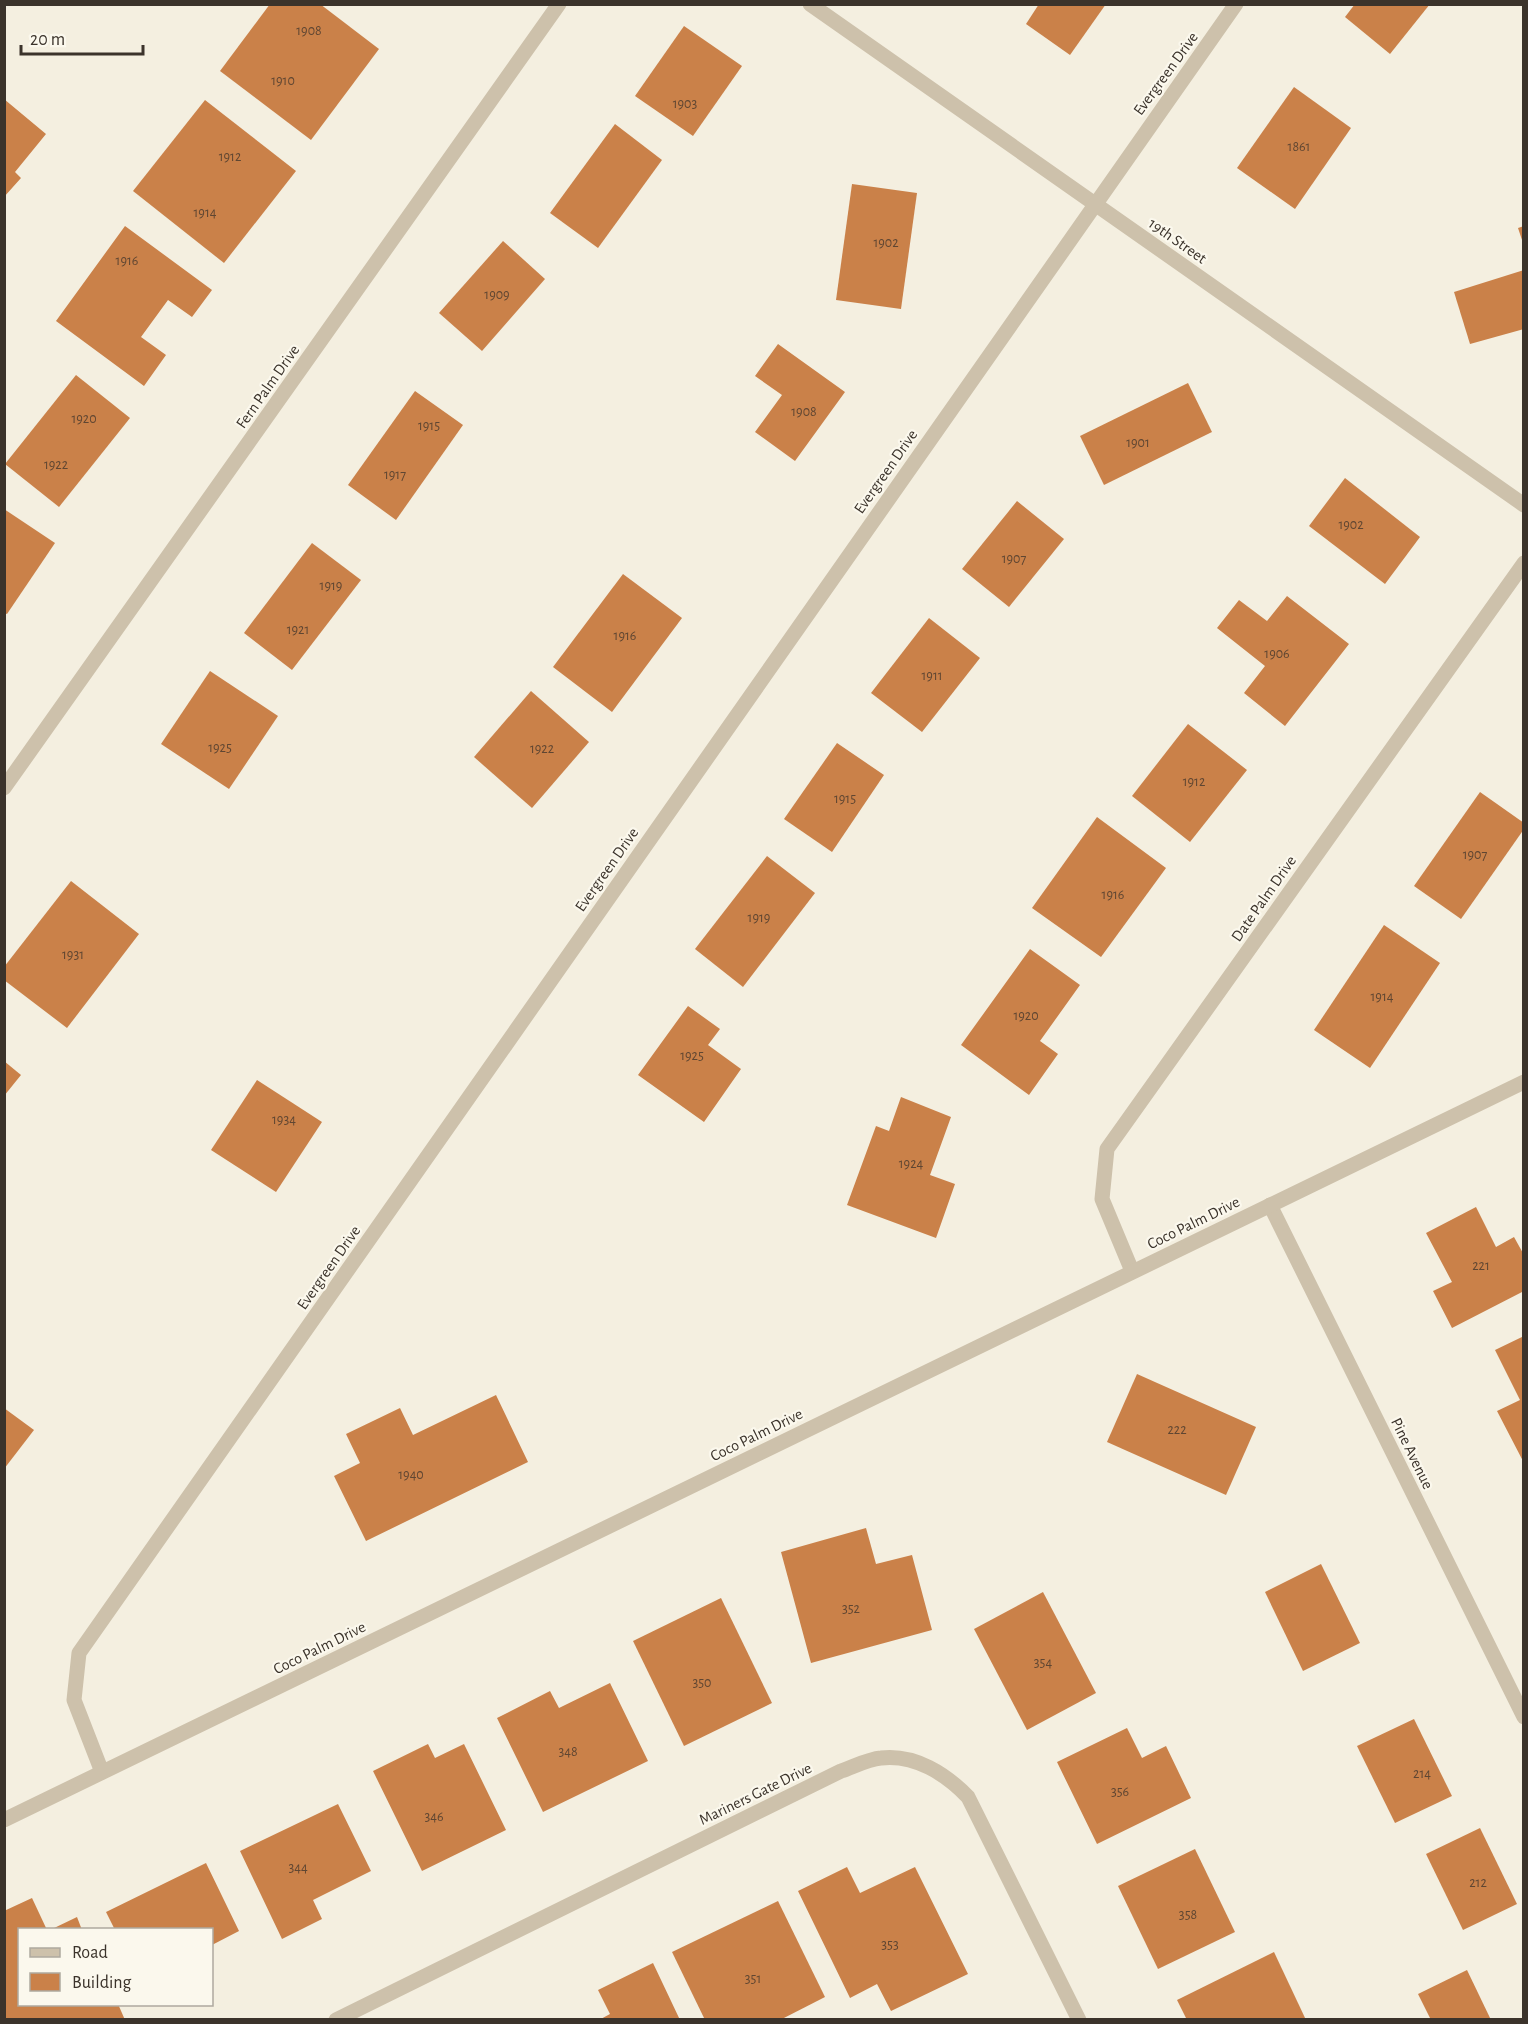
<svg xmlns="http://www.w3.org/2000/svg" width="1528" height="2024" viewBox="0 0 1528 2024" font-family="'Alegreya Sans',sans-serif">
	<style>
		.building { fill: #ca8149 }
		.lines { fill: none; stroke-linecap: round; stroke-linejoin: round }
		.lane { stroke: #cdc1ab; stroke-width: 15 }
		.street { stroke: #cdc1ab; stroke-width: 15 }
		.labels { text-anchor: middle; stroke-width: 4.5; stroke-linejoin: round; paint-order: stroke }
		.number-label { font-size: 14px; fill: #5f4632 }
		.street-label { font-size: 16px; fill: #3b332b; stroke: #fbf8ed }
	</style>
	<rect width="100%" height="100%" fill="#f4efe0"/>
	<g class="building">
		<polygon points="270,4 320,4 379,49 311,140 220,71"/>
		<polygon points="1039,4 1106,4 1070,55 1026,24"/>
		<polygon points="1355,4 1430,4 1390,54 1345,17"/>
		<polygon points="684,26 742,66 693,136 635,96"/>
		<polygon points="1294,87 1351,128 1295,209 1237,168"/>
		<polygon points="4,99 46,134 15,172 21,178 4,197"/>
		<polygon points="205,100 296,171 224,263 133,191"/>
		<polygon points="615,124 662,160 598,248 550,213"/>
		<polygon points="852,184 917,193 901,309 836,300"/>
		<polygon points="125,226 212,290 192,317 168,300 141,337 166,355 144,386 56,321"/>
		<polygon points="1524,226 1524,243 1523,243 1518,228"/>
		<polygon points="503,241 545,279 482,351 439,313"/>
		<polygon points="1524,270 1524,329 1470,344 1454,292"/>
		<polygon points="778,344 845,392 795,461 755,432 782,395 755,376"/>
		<polygon points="76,375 130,418 59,507 5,464"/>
		<polygon points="1188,383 1212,432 1104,485 1080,436"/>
		<polygon points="415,391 463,425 396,520 348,485"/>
		<polygon points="1345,478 1420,537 1385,584 1309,526"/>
		<polygon points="1017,501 1064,539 1009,607 962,569"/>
		<polygon points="4,509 55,543 7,614 4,613"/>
		<polygon points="312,543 361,580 292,670 244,633"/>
		<polygon points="623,574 682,618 612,712 553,667"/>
		<polygon points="1287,596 1349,644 1285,726 1244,693 1265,666 1217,628 1239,600 1267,621"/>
		<polygon points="929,618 980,658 922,732 871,693"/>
		<polygon points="210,671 278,716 229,789 161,744"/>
		<polygon points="531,691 589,742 532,808 474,757"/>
		<polygon points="1188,724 1247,770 1190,842 1132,796"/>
		<polygon points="837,743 884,775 832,852 784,819"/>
		<polygon points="1480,792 1524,823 1524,829 1461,919 1414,886"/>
		<polygon points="1097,817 1166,868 1101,957 1032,908"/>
		<polygon points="767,856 815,893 743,987 695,949"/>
		<polygon points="71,881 139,934 67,1028 4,980 4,967"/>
		<polygon points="1384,925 1440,963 1370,1068 1314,1030"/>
		<polygon points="1030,949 1080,985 1040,1041 1058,1054 1029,1095 961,1045"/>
		<polygon points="688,1006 720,1029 708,1045 741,1069 704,1122 638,1075"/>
		<polygon points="4,1061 21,1075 4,1096"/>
		<polygon points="257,1080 322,1122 276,1192 211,1150"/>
		<polygon points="901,1097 951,1117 930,1175 955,1184 936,1238 847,1205 876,1126 889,1131"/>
		<polygon points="1476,1207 1496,1247 1514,1237 1524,1255 1524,1291 1452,1328 1433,1291 1452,1282 1426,1233"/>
		<polygon points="1524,1336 1524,1463 1497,1411 1520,1400 1495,1350"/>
		<polygon points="1137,1374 1256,1427 1226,1495 1107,1442"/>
		<polygon points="496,1395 528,1462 366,1541 334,1476 360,1463 346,1434 400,1408 413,1435"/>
		<polygon points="4,1408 34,1430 4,1469"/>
		<polygon points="866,1528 876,1564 912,1555 932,1630 811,1663 781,1552"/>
		<polygon points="1321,1564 1360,1643 1303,1671 1265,1592"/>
		<polygon points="1043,1592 1096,1693 1027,1730 974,1629"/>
		<polygon points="721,1598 772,1703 684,1746 633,1641"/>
		<polygon points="610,1683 648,1761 543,1812 497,1718 550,1691 559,1708"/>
		<polygon points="1414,1719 1452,1796 1395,1823 1357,1746"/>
		<polygon points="1127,1728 1142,1758 1166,1746 1191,1798 1097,1844 1057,1762"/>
		<polygon points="428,1744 435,1758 464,1744 506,1830 422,1871 373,1771"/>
		<polygon points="338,1804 371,1871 313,1900 322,1919 282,1939 240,1851"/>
		<polygon points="1480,1828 1517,1904 1463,1930 1426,1854"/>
		<polygon points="1195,1849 1235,1932 1158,1969 1118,1886"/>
		<polygon points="206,1863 239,1931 212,1945 212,1930 115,1930 106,1912"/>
		<polygon points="847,1867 860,1893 915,1867 968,1974 891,2011 877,1984 850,1998 798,1891"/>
		<polygon points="32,1898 47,1930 20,1930 20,2004 118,2004 125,2020 4,2020 4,1911"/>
		<polygon points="778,1901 825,1997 780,2020 705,2020 672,1952"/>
		<polygon points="77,1917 82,1930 50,1930"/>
		<polygon points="1274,1952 1306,2020 1187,2020 1177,2000"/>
		<polygon points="653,1963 680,2020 599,2020 610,2014 598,1990"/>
		<polygon points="1467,1970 1491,2020 1431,2020 1418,1994"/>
	</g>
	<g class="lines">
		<polyline class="lane" points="1270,1205 1524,1717"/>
		<g class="street">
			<polyline points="810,4 1524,505"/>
			<polyline points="4,788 559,4"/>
			<polyline points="1132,1271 1102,1199 1107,1149 1524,563"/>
			<polyline points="102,1772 74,1700 79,1653 1236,4"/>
			<polyline points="4,1820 1524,1082"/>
			<path d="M 336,2020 L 841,1771 C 853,1767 868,1759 881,1758 C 915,1754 946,1774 968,1797 L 1079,2020"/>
		</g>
	</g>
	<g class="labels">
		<g class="number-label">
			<text x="309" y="35">1908</text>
			<text x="283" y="85">1910</text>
			<text x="685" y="108">1903</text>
			<text x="1299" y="151">1861</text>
			<text x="230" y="161">1912</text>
			<text x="205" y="217">1914</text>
			<text x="886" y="247">1902</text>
			<text x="127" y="265">1916</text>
			<text x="497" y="299">1909</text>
			<text x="804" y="416">1908</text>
			<text x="84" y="423">1920</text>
			<text x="429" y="430">1915</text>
			<text x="1138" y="447">1901</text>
			<text x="56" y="469">1922</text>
			<text x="395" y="479">1917</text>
			<text x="1351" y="529">1902</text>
			<text x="1014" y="563">1907</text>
			<text x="331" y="590">1919</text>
			<text x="298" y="634">1921</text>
			<text x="625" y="640">1916</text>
			<text x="1277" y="658">1906</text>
			<text x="932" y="680">1911</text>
			<text x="220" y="752">1925</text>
			<text x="542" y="753">1922</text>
			<text x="1194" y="786">1912</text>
			<text x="845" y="803">1915</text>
			<text x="1475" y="859">1907</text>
			<text x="1113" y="899">1916</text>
			<text x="759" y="922">1919</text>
			<text x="73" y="959">1931</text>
			<text x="1382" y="1001">1914</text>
			<text x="1026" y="1020">1920</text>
			<text x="692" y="1060">1925</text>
			<text x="284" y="1124">1934</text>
			<text x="911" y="1168">1924</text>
			<text x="1481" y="1270">221</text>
			<text x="1177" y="1434">222</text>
			<text x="411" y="1479">1940</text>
			<text x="851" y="1613">352</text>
			<text x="1043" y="1667">354</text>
			<text x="702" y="1687">350</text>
			<text x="568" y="1756">348</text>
			<text x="1422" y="1778">214</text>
			<text x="1120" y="1796">356</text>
			<text x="434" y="1821">346</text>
			<text x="298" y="1872">344</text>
			<text x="1478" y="1887">212</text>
			<text x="1188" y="1919">358</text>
			<text x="890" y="1949">353</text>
			<text x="753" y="1983">351</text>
		</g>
		<g class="street-label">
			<text transform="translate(1165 73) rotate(-54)" y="6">Evergreen Drive</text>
			<text transform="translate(1178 240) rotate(35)" y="6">19th Street</text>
			<text transform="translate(267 386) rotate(-55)" y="6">Fern Palm Drive</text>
			<text transform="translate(885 471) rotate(-55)" y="6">Evergreen Drive</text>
			<text transform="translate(606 869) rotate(-55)" y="6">Evergreen Drive</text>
			<text transform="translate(1263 898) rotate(-55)" y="6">Date Palm Drive</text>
			<text transform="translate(1193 1222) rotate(-26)" y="6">Coco Palm Drive</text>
			<text transform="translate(328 1267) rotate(-55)" y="6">Evergreen Drive</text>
			<text transform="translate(756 1434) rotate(-26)" y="6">Coco Palm Drive</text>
			<text transform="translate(1413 1453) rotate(64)" y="6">Pine Avenue</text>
			<text transform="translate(319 1647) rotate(-26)" y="6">Coco Palm Drive</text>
			<text transform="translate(755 1793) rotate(-26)" y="6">Mariners Gate Drive</text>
		</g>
	</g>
	<rect width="1528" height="2024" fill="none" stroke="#3b332b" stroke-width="12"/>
	<rect x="18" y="1928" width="195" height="78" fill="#fbf8ed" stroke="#aea99f" stroke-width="1.5"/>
	<rect x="30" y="1948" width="30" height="9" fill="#cdc1ab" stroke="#aea99f" stroke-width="1.5"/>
	<text x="72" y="1958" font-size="18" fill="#3b332b">Road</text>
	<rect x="30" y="1973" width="30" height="18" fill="#ca8149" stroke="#aea99f" stroke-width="1.5"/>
	<text x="72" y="1988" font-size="18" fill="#3b332b">Building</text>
	<path d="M21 45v9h122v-9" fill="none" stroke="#3b332b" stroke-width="3"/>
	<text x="30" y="45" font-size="18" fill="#3b332b" stroke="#fbf8ed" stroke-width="4.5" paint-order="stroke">20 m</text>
</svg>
